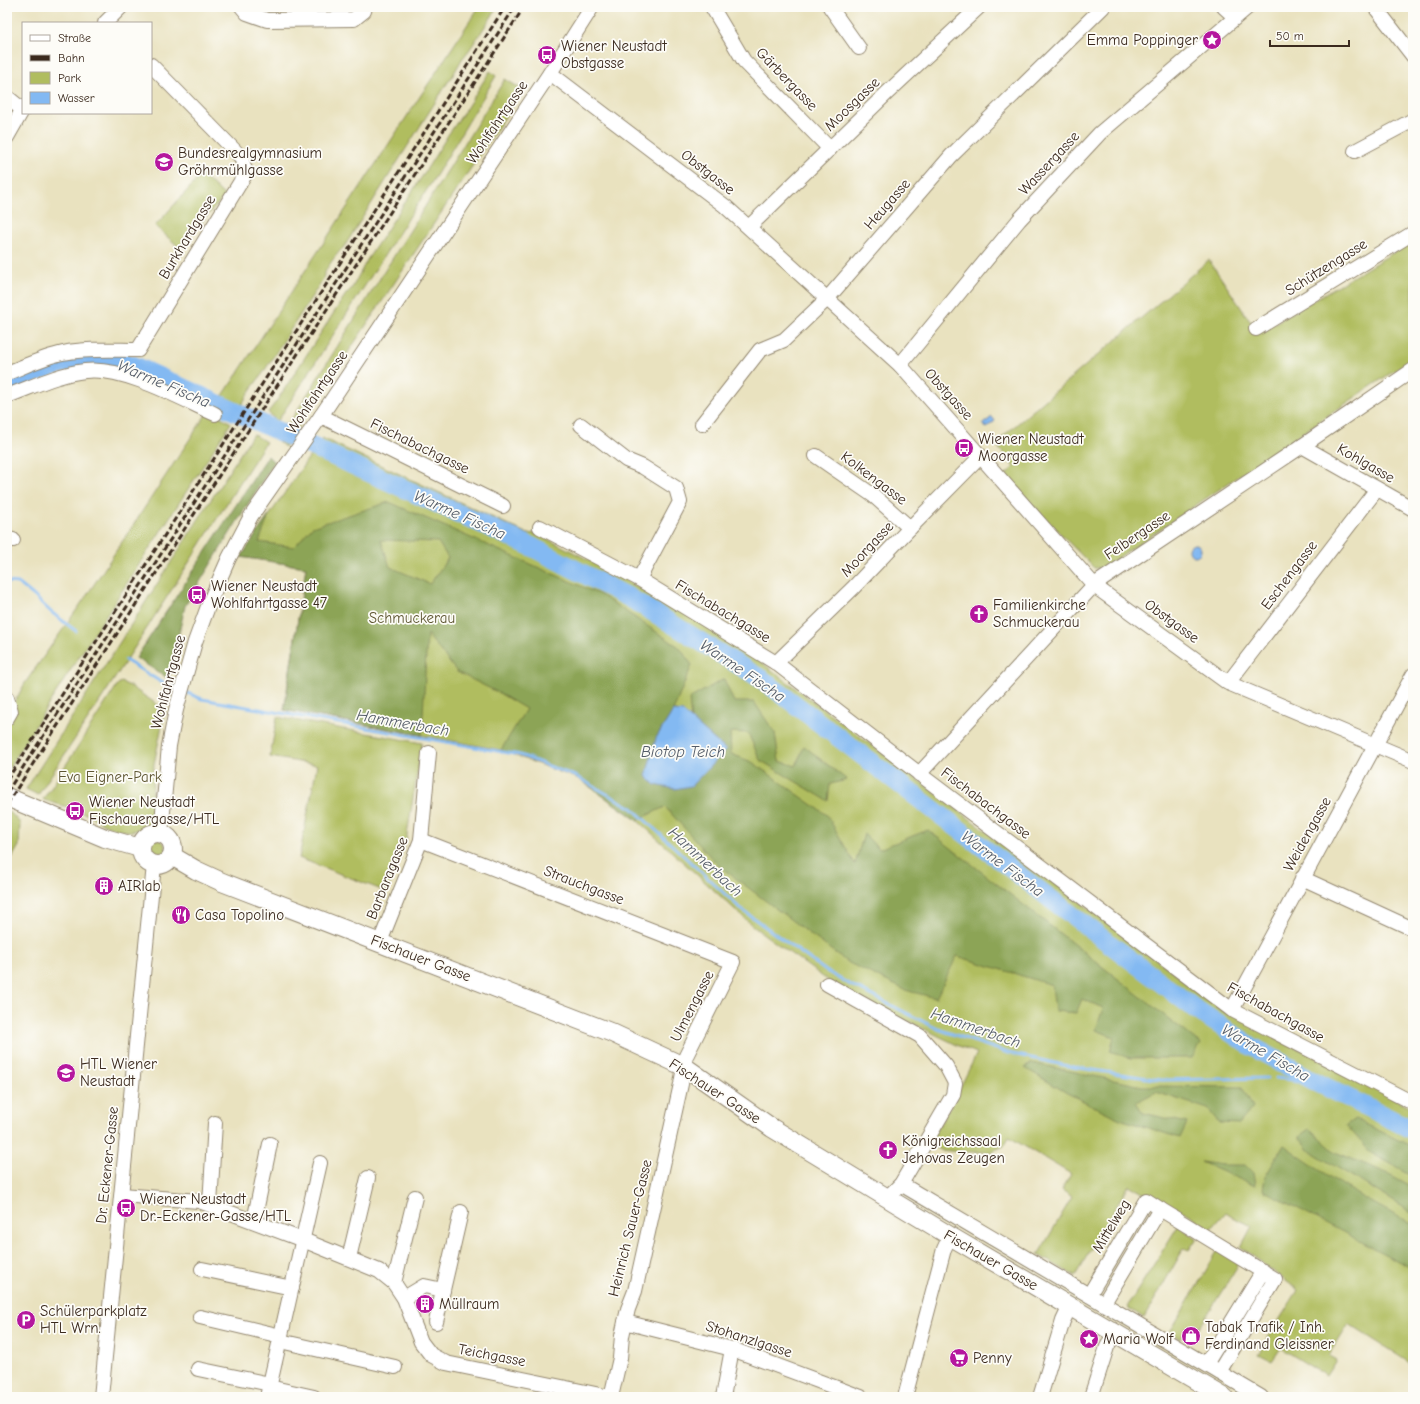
<svg xmlns="http://www.w3.org/2000/svg" width="1420" height="1404" viewBox="0 0 1420 1404" font-family="'Comic Neue',sans-serif">
	<style>
		.green { fill: #b0bd5f; stroke: #76743e }
		.forest { fill: #8ca456; stroke: #64673a; fill-rule: evenodd }
		.water { fill: #83b9f2; stroke: #5f7288 }
		.lines { fill: none; stroke-linecap: round; stroke-linejoin: round }
		.stream { stroke: #83b9f2; stroke-width: 3 }
		.river { stroke: #83b9f2; stroke-width: 19 }
		.minor-casing { stroke: #92866e; stroke-width: 16 }
		.major-casing { stroke: #92866e; stroke-width: 20 }
		.minor { stroke: #fff; stroke-width: 14 }
		.major { stroke: #fff; stroke-width: 18 }
		.rail { stroke: #3b2a1e; stroke-width: 3; stroke-dasharray: 6 3; stroke-linecap: butt }
		.labels { text-anchor: middle; stroke-width: 3.5; stroke-linejoin: round; paint-order: stroke }
		.poi-label { font-size: 15px; fill: #3b2a1e; stroke: #fdfcf7; text-anchor: start }
		.street-label { font-size: 15px; fill: #3b2a1e; stroke: #fdfcf7 }
		.park-label { font-size: 15px; fill: #5e5632; stroke: #fdfcf7 }
		.water-label { font-size: 16px; font-style: italic; fill: #545c68; stroke: #fdfcf7 }
	</style>
	<rect width="100%" height="100%" fill="#fdfcf7"/>
	<filter id="ink" filterUnits="userSpaceOnUse"><feTurbulence type="fractalNoise" baseFrequency=".025" numOctaves="2"/><feDisplacementMap in="SourceGraphic" scale="8" xChannelSelector="R" yChannelSelector="G"/><feConvolveMatrix kernelMatrix="1 2 1 2 8 2 1 2 1" color-interpolation-filters="sRGB"/></filter>
	<filter id="wash" filterUnits="userSpaceOnUse"><feTurbulence type="fractalNoise" baseFrequency=".012" numOctaves="4" result="noise"/><feDisplacementMap in="SourceGraphic" scale="16" xChannelSelector="R" yChannelSelector="G"/><feGaussianBlur stdDeviation="0.9" result="paint"/><feColorMatrix in="noise" values="0 0 0 0 0 0 0 0 0 0 0 0 0 0 0 0 0 1.4 0 .05"/><feComposite in="paint" operator="in"/></filter>
	<g filter="url(#wash)">
		<rect width="100%" height="100%" fill="#e9e2bf"/>
		<g class="green">
			<path d="M 479,7 L 498,7 L 470,49 L 462,59 L 452,77 L 448,82 L 344,247 C 337,253 324,270 323,279 L 263,373 L 251,389 L 238,411 L 222,397 Z"/>
			<polygon points="490,71 496,76 437,174 277,422 268,412 276,402 346,294 352,288 367,260 423,175 448,135 462,115"/>
			<polygon points="505,79 523,90 285,447 278,441"/>
			<polygon points="202,174 225,196 179,247 155,226"/>
			<polygon points="1413,241 1413,358 1103,568 1094,568 1004,476 1014,467 995,443 1209,260 1258,333"/>
			<polygon points="209,410 231,423 55,694 7,771 7,716 25,683 87,595"/>
			<polygon points="253,434 266,442 117,675 38,795 26,789"/>
			<path d="M 322,438 L 528,534 L 535,533 C 610,569 683,611 753,656 L 1224,1010 L 1413,1108 L 1413,1122 L 1262,1047 L 1196,1003 L 916,802 L 1193,1011 L 1281,1069 L 1413,1135 L 1413,1365 L 1349,1324 L 1329,1356 L 1336,1360 L 1326,1376 L 1281,1348 L 1272,1361 L 1258,1354 L 1298,1290 L 1241,1247 L 1252,1226 L 1235,1218 L 1226,1212 L 1211,1229 L 1184,1211 L 1181,1215 L 1129,1185 L 1075,1276 L 1038,1255 L 1072,1197 L 1062,1190 L 1071,1174 L 1009,1137 L 1004,1146 L 990,1152 L 961,1152 L 940,1150 L 928,1144 L 954,1100 L 977,1053 L 959,1046 L 834,985 L 754,927 L 637,820 L 579,779 L 501,750 L 284,710 L 306,567 L 241,557 Z"/>
			<path d="M 121,682 L 130,686 L 161,707 L 165,711 L 154,764 L 151,820 C 149,824 146,826 142,828 C 120,839 99,819 79,811 C 67,806 55,804 44,800 L 43,799 L 51,788 L 118,684 Z"/>
			<polygon points="277,717 422,743 406,841 387,892 299,858 317,765 270,757"/>
			<polygon points="9,811 20,823 19,846 7,866 7,818"/>
			<circle cx="156" cy="849" r="10"/>
			<polygon points="1178,1226 1197,1238 1189,1250 1184,1248 1144,1318 1127,1307"/>
			<polygon points="1218,1250 1240,1262 1196,1333 1188,1327 1180,1339 1170,1332"/>
		</g>
		<g class="forest">
			<polygon points="268,456 274,462 185,606 169,679 136,658"/>
			<path d="M 389,502 L 601,595 L 679,647 L 692,665 L 673,711 L 656,738 L 726,750 L 691,720 L 689,699 L 724,679 L 734,702 L 754,702 L 775,733 L 779,761 L 796,766 L 804,746 L 847,780 L 830,784 L 828,801 L 760,760 L 748,733 L 730,732 L 731,754 L 752,762 L 827,815 L 855,864 L 864,834 L 879,849 L 928,830 L 1201,1044 L 1192,1058 L 1130,1058 L 1110,1051 L 1114,1037 L 1096,1030 L 1103,1008 L 1082,999 L 1076,1013 L 1055,1011 L 1052,985 L 957,956 L 936,998 L 905,990 L 847,962 L 718,865 L 665,807 L 637,820 L 579,779 L 501,750 L 526,709 L 499,693 L 457,672 L 427,634 L 422,735 L 284,710 L 306,567 L 241,557 L 269,515 L 259,542 L 294,547 L 312,527 ZM 381,540 L 438,542 L 448,558 L 430,584 L 390,567 Z"/>
			<polygon points="920,796 1196,1003 1262,1047 1413,1122 1413,1135 1281,1069 1193,1011 916,803"/>
			<polygon points="1032,1063 1142,1086 1242,1087 1253,1107 1239,1124 1219,1123 1208,1109 1156,1092 1136,1102 1143,1113 1187,1123 1180,1138 1120,1119 1067,1093 1025,1068"/>
			<polygon points="1355,1119 1413,1147 1413,1176 1371,1153 1346,1125"/>
			<polygon points="1310,1129 1335,1152 1389,1174 1413,1187 1413,1213 1310,1151 1299,1137"/>
			<path d="M 1284,1145 C 1324,1175 1368,1202 1413,1224 L 1413,1269 L 1263,1190 L 1265,1177 Z"/>
			<polygon points="1201,1162 1223,1165 1245,1165 1253,1173 1255,1186"/>
		</g>
		<g class="water">
			<polygon points="992,417 995,421 986,428 983,424"/>
			<circle cx="1195" cy="550" r="6"/>
			<polygon points="673,711 683,712 726,750 691,786 675,789 655,785 646,776 656,738"/>
		</g>
		<g class="lines">
			<g class="stream">
				<polyline points="7,582 18,583 33,595 51,612 76,631"/>
				<polyline points="125,660 161,682 178,689"/>
				<polyline points="185,692 202,699 520,755 577,777 632,808 741,909 826,971 849,984 938,1029 1008,1053 1073,1067 1161,1080 1267,1078"/>
				<polyline points="1276,1078 1318,1083"/>
			</g>
			<path class="river" d="M 7,384 C 47,367 76,353 121,362 C 129,363 137,367 144,370 L 530,546 L 630,598 L 763,680 L 1194,1008 L 1251,1046 L 1318,1083 L 1413,1130"/>
		</g>
	</g>
	<g filter="url(#ink)">
		<g class="lines">
			<g class="minor-casing">
				<g id="minor">
					<polyline points="242,7 247,13 267,20 354,19 364,11 365,7"/>
					<polyline points="712,7 744,61 830,149"/>
					<polyline points="830,7 859,48"/>
					<polyline points="1224,7 1235,17"/>
					<polyline points="1375,7 1413,56"/>
					<polyline points="105,23 121,7"/>
					<polyline points="550,73 725,206 900,365 1094,585 1100,590 1228,683 1413,761"/>
					<polyline points="7,97 23,110"/>
					<polyline points="7,137 23,109"/>
					<polyline points="1355,151 1413,120"/>
					<polyline points="749,227 887,93 979,7"/>
					<polyline points="1256,329 1413,233"/>
					<polyline points="900,365 1019,220 1100,133 1248,7"/>
					<path d="M 7,373 C 25,366 44,357 63,353 C 87,348 113,350 138,350 L 246,173 L 241,157 L 151,65"/>
					<path d="M 7,396 C 32,387 58,374 85,371 C 123,366 180,398 215,414"/>
					<polyline points="321,416 503,506"/>
					<polyline points="702,424 760,350 784,340 827,299 951,156 1103,7"/>
					<polyline points="581,425 626,460 643,467 676,488 680,502 639,579"/>
					<polyline points="1302,446 1413,509"/>
					<polyline points="816,456 874,496 910,528"/>
					<polyline points="540,527 639,579 776,663 926,779 1232,1010 1413,1103"/>
					<polyline points="7,539 13,540"/>
					<polyline points="776,663 853,588 910,528 981,456"/>
					<polyline points="1228,683 1377,489"/>
					<polyline points="7,698 11,711 7,718"/>
					<polyline points="919,774 1094,585 1302,446 1413,370"/>
					<polyline points="161,833 169,746 176,710 195,642 210,601 229,558 251,516 321,416 550,73 592,7"/>
					<polyline points="421,840 733,962 686,1056 681,1084 635,1291 628,1309 625,1322 622,1336 620,1358 611,1397"/>
					<polyline points="1302,878 1413,929"/>
					<polyline points="380,942 421,840 429,753"/>
					<polyline points="827,984 920,1036 946,1066 955,1083 953,1095 901,1184 887,1198"/>
					<polyline points="1232,1010 1413,675"/>
					<polyline points="901,1184 1261,1397"/>
					<polyline points="122,1195 199,1201 303,1240 379,1271 394,1283 404,1298 421,1342 431,1355 446,1363 610,1397"/>
					<polyline points="210,1204 215,1123"/>
					<polyline points="1160,1209 1275,1279 1219,1372"/>
					<polyline points="254,1221 270,1144"/>
					<polyline points="349,1258 368,1178"/>
					<polyline points="202,1269 292,1288"/>
					<polyline points="394,1283 415,1197"/>
					<polyline points="443,1290 461,1212"/>
					<polyline points="1089,1295 1146,1200 1160,1209 1104,1303"/>
					<polyline points="404,1298 424,1286 443,1290 436,1322"/>
					<polyline points="200,1317 281,1336"/>
					<polyline points="625,1322 732,1349 861,1397"/>
					<polyline points="280,1341 395,1367"/>
					<polyline points="1206,1364 1263,1271"/>
					<polyline points="198,1369 270,1384"/>
					<polyline points="269,1387 314,1397"/>
					<polyline points="101,1397 154,865"/>
					<polyline points="267,1397 320,1163"/>
					<polyline points="723,1397 732,1349"/>
					<polyline points="905,1397 944,1249 950,1236"/>
					<polyline points="1040,1397 1063,1321 1070,1306"/>
					<polyline points="1091,1397 1107,1347 1115,1332"/>
				</g>
			</g>
			<g class="major-casing">
				<g id="major">
					<polyline points="7,797 105,838 140,848"/>
					<circle cx="157" cy="849" r="16"/>
					<polyline points="172,856 196,870 222,882 610,1032 685,1067 772,1128 950,1236 1224,1397"/>
				</g>
			</g>
			<use href="#minor" class="minor"/>
			<use href="#major" class="major"/>
			<g class="rail">
				<polyline points="7,780 505,7"/>
				<polyline points="7,792 515,7"/>
				<polyline points="7,804 284,375 524,7"/>
			</g>
		</g>
	</g>
	<defs>
		<g id="sight-disc" transform="scale(1)"><circle r="9.5" fill="#b5179e" stroke="#fdfcf7"/><path d="M0-6L1.8-2.2L6-1.7L2.9 1.2L3.7 5.4L0 3.3L-3.7 5.4L-2.9 1.2L-6-1.7L-1.8-2.2Z" fill="#fff"/></g>
		<g id="bus-disc" transform="scale(1)"><circle r="9.5" fill="#b5179e" stroke="#fdfcf7"/><path d="M-5-6H5V4H4V6H2V4H-2V6H-4V4H-5ZM-3.5-4V0h7V-4ZM-3.5 1.2v1.5H-2V1.2ZM2 1.2v1.5H3.5V1.2Z" fill="#fff"/></g>
		<g id="school-disc" transform="scale(1)"><circle r="9.5" fill="#b5179e" stroke="#fdfcf7"/><path d="M0-5L7-2L0 1L-7-2ZM-4 1L0 2.5L4 1V4Q0 6-4 4Z" fill="#fff"/></g>
		<g id="church-disc" transform="scale(1)"><circle r="9.5" fill="#b5179e" stroke="#fdfcf7"/><path d="M-1.2-6h2.4v3.5h3.3v2.4h-3.3V6h-2.4V-.1h-3.3v-2.4h3.3Z" fill="#fff"/></g>
		<g id="building-disc" transform="scale(1)"><circle r="9.5" fill="#b5179e" stroke="#fdfcf7"/><path d="M-4-6H4V6H1V3H-1V6H-4ZM-2.5-4.3h1.7v1.8h-1.7ZM.8-4.3h1.7v1.8H.8ZM-2.5-1h1.7V.8h-1.7ZM.8-1h1.7V.8H.8Z" fill="#fff"/></g>
		<g id="restaurant-disc" transform="scale(1)"><circle r="9.5" fill="#b5179e" stroke="#fdfcf7"/><path d="M-5-6h1v4h1v-4h1v4h1v-4h1v5L-1.5 .5V6h-2V.5L-5-1ZM5-6V6H3V1.5H1.5Q1.5-4 5-6Z" fill="#fff"/></g>
		<g id="parking-disc" transform="scale(1)"><circle r="9.5" fill="#b5179e" stroke="#fdfcf7"/><path d="M-3.5-5.5H1a3.5 3.5 0 0 1 0 7H-1V5.5H-3.5ZM-1-3.4V-.6H.8a1.4 1.4 0 0 0 0-2.8Z" fill="#fff"/></g>
		<g id="shop-disc" transform="scale(1)"><circle r="9.5" fill="#b5179e" stroke="#fdfcf7"/><path d="M-5-2.5h2.3a2.7 3.5 0 0 1 5.4 0H5L5.5 6h-11ZM-1.5-2.5h3a1.5 2.3 0 0 0-3 0Z" fill="#fff"/></g>
		<g id="supermarket-disc" transform="scale(1)"><circle r="9.5" fill="#b5179e" stroke="#fdfcf7"/><path d="M-6-5.5h2.5l.6 2H6L4.5 2H-2.5L-4.4-4H-6ZM-1.5 3.2a1.3 1.3 0 1 0 .1 0ZM3 3.2a1.3 1.3 0 1 0 .1 0Z" fill="#fff"/></g>
	</defs>
	<g fill-rule="evenodd">
		<use href="#sight-disc" x="1212" y="40"/>
		<use href="#bus-disc" x="547" y="55"/>
		<use href="#school-disc" x="164" y="162"/>
		<use href="#bus-disc" x="964" y="448"/>
		<use href="#bus-disc" x="197" y="595"/>
		<use href="#church-disc" x="979" y="614"/>
		<use href="#bus-disc" x="75" y="811"/>
		<use href="#building-disc" x="104" y="886"/>
		<use href="#restaurant-disc" x="181" y="915"/>
		<use href="#school-disc" x="66" y="1073"/>
		<use href="#church-disc" x="888" y="1150"/>
		<use href="#bus-disc" x="126" y="1208"/>
		<use href="#building-disc" x="425" y="1304"/>
		<use href="#parking-disc" x="26" y="1320"/>
		<use href="#shop-disc" x="1191" y="1336"/>
		<use href="#sight-disc" x="1089" y="1339"/>
		<use href="#supermarket-disc" x="959" y="1358"/>
	</g>
	<g class="labels">
		<g class="poi-label">
			<text x="1198" y="45" text-anchor="end">Emma Poppinger</text>
			<text x="561" y="51">Wiener Neustadt<tspan x="561" dy="17">Obstgasse</tspan></text>
			<text x="178" y="158">Bundesrealgymnasium<tspan x="178" dy="17">Gröhrmühlgasse</tspan></text>
			<text x="978" y="444">Wiener Neustadt<tspan x="978" dy="17">Moorgasse</tspan></text>
			<text x="211" y="591">Wiener Neustadt<tspan x="211" dy="17">Wohlfahrtgasse 47</tspan></text>
			<text x="993" y="610">Familienkirche<tspan x="993" dy="17">Schmuckerau</tspan></text>
			<text x="89" y="807">Wiener Neustadt<tspan x="89" dy="17">Fischauergasse/HTL</tspan></text>
			<text x="118" y="891">AIRlab</text>
			<text x="195" y="920">Casa Topolino</text>
			<text x="80" y="1069">HTL Wiener<tspan x="80" dy="17">Neustadt</tspan></text>
			<text x="902" y="1146">Königreichssaal<tspan x="902" dy="17">Jehovas Zeugen</tspan></text>
			<text x="140" y="1204">Wiener Neustadt<tspan x="140" dy="17">Dr.-Eckener-Gasse/HTL</tspan></text>
			<text x="439" y="1309">Müllraum</text>
			<text x="40" y="1316">Schülerparkplatz<tspan x="40" dy="17">HTL Wrn.</tspan></text>
			<text x="1205" y="1332">Tabak Trafik / Inh.<tspan x="1205" dy="17">Ferdinand Gleissner</tspan></text>
			<text x="1103" y="1344">Maria Wolf</text>
			<text x="973" y="1363">Penny</text>
		</g>
		<g class="street-label">
			<text transform="translate(787 79) rotate(46)" y="5">Gärbergasse</text>
			<text transform="translate(852 104) rotate(-44)" y="5">Moosgasse</text>
			<text transform="translate(497 122) rotate(-56)" y="5">Wohlfahrtgasse</text>
			<text transform="translate(1049 163) rotate(-47)" y="5">Wassergasse</text>
			<text transform="translate(708 172) rotate(38)" y="5">Obstgasse</text>
			<text transform="translate(887 204) rotate(-49)" y="5">Heugasse</text>
			<text transform="translate(187 237) rotate(-59)" y="5">Burkhardgasse</text>
			<text transform="translate(1326 267) rotate(-32)" y="5">Schützengasse</text>
			<text transform="translate(317 392) rotate(-56)" y="5">Wohlfahrtgasse</text>
			<text transform="translate(949 394) rotate(48)" y="5">Obstgasse</text>
			<text transform="translate(420 446) rotate(26)" y="5">Fischabachgasse</text>
			<text transform="translate(1366 463) rotate(30)" y="5">Kohlgasse</text>
			<text transform="translate(874 478) rotate(37)" y="5">Kolkengasse</text>
			<text transform="translate(1137 535) rotate(-34)" y="5">Felbergasse</text>
			<text transform="translate(867 549) rotate(-47)" y="5">Moorgasse</text>
			<text transform="translate(1289 575) rotate(-53)" y="5">Eschengasse</text>
			<text transform="translate(723 611) rotate(31)" y="5">Fischabachgasse</text>
			<text transform="translate(1172 621) rotate(36)" y="5">Obstgasse</text>
			<text transform="translate(168 682) rotate(-75)" y="5">Wohlfahrtgasse</text>
			<text transform="translate(986 803) rotate(37)" y="5">Fischabachgasse</text>
			<text transform="translate(1307 834) rotate(-61)" y="5">Weidengasse</text>
			<text transform="translate(387 878) rotate(-68)" y="5">Barbaragasse</text>
			<text transform="translate(584 885) rotate(21)" y="5">Strauchgasse</text>
			<text transform="translate(421 958) rotate(21)" y="5">Fischauer Gasse</text>
			<text transform="translate(692 1006) rotate(-63)" y="5">Ulmengasse</text>
			<text transform="translate(1276 1012) rotate(29)" y="5">Fischabachgasse</text>
			<text transform="translate(715 1091) rotate(33)" y="5">Fischauer Gasse</text>
			<text transform="translate(107 1165) rotate(-84)" y="5">Dr. Eckener-Gasse</text>
			<text transform="translate(1111 1226) rotate(-59)" y="5">Mittelweg</text>
			<text transform="translate(630 1228) rotate(-76)" y="5">Heinrich Sauer-Gasse</text>
			<text transform="translate(991 1260) rotate(30)" y="5">Fischauer Gasse</text>
			<text transform="translate(749 1339) rotate(18)" y="5">Stohanzlgasse</text>
			<text transform="translate(492 1355) rotate(11)" y="5">Teichgasse</text>
		</g>
		<g class="park-label">
			<text x="412" y="623">Schmuckerau</text>
			<text x="110" y="782">Eva Eigner-Park</text>
		</g>
		<g class="water-label">
			<text transform="translate(164 383) rotate(23)" y="6">Warme Fischa</text>
			<text transform="translate(460 514) rotate(24)" y="6">Warme Fischa</text>
			<text transform="translate(743 670) rotate(34)" y="6">Warme Fischa</text>
			<text transform="translate(403 722) rotate(10)" y="6">Hammerbach</text>
			<text x="683" y="757">Biotop Teich</text>
			<text transform="translate(706 861) rotate(43)" y="6">Hammerbach</text>
			<text transform="translate(1003 863) rotate(37)" y="6">Warme Fischa</text>
			<text transform="translate(976 1027) rotate(19)" y="6">Hammerbach</text>
			<text transform="translate(1266 1052) rotate(30)" y="6">Warme Fischa</text>
		</g>
	</g>
	<rect width="1420" height="1404" fill="none" stroke="#fdfcf7" stroke-width="24"/>
	<rect x="22" y="22" width="130" height="92" fill="#fdfcf7" stroke="#afa8a0"/>
	<rect x="30" y="35" width="20" height="6" fill="#ffffff" stroke="#afa8a0"/>
	<text x="58" y="42" font-size="12" fill="#3b2a1e">Straße</text>
	<rect x="30" y="55" width="20" height="6" fill="#3b2a1e" stroke="#afa8a0"/>
	<text x="58" y="62" font-size="12" fill="#3b2a1e">Bahn</text>
	<rect x="30" y="72" width="20" height="12" fill="#b0bd5f" stroke="#afa8a0"/>
	<text x="58" y="82" font-size="12" fill="#3b2a1e">Park</text>
	<rect x="30" y="92" width="20" height="12" fill="#83b9f2" stroke="#afa8a0"/>
	<text x="58" y="102" font-size="12" fill="#3b2a1e">Wasser</text>
	<path d="M1270 40v6h79v-6" fill="none" stroke="#3b2a1e" stroke-width="2"/>
	<text x="1276" y="40" font-size="12" fill="#3b2a1e" stroke="#fdfcf7" stroke-width="3" paint-order="stroke">50 m</text>
</svg>
